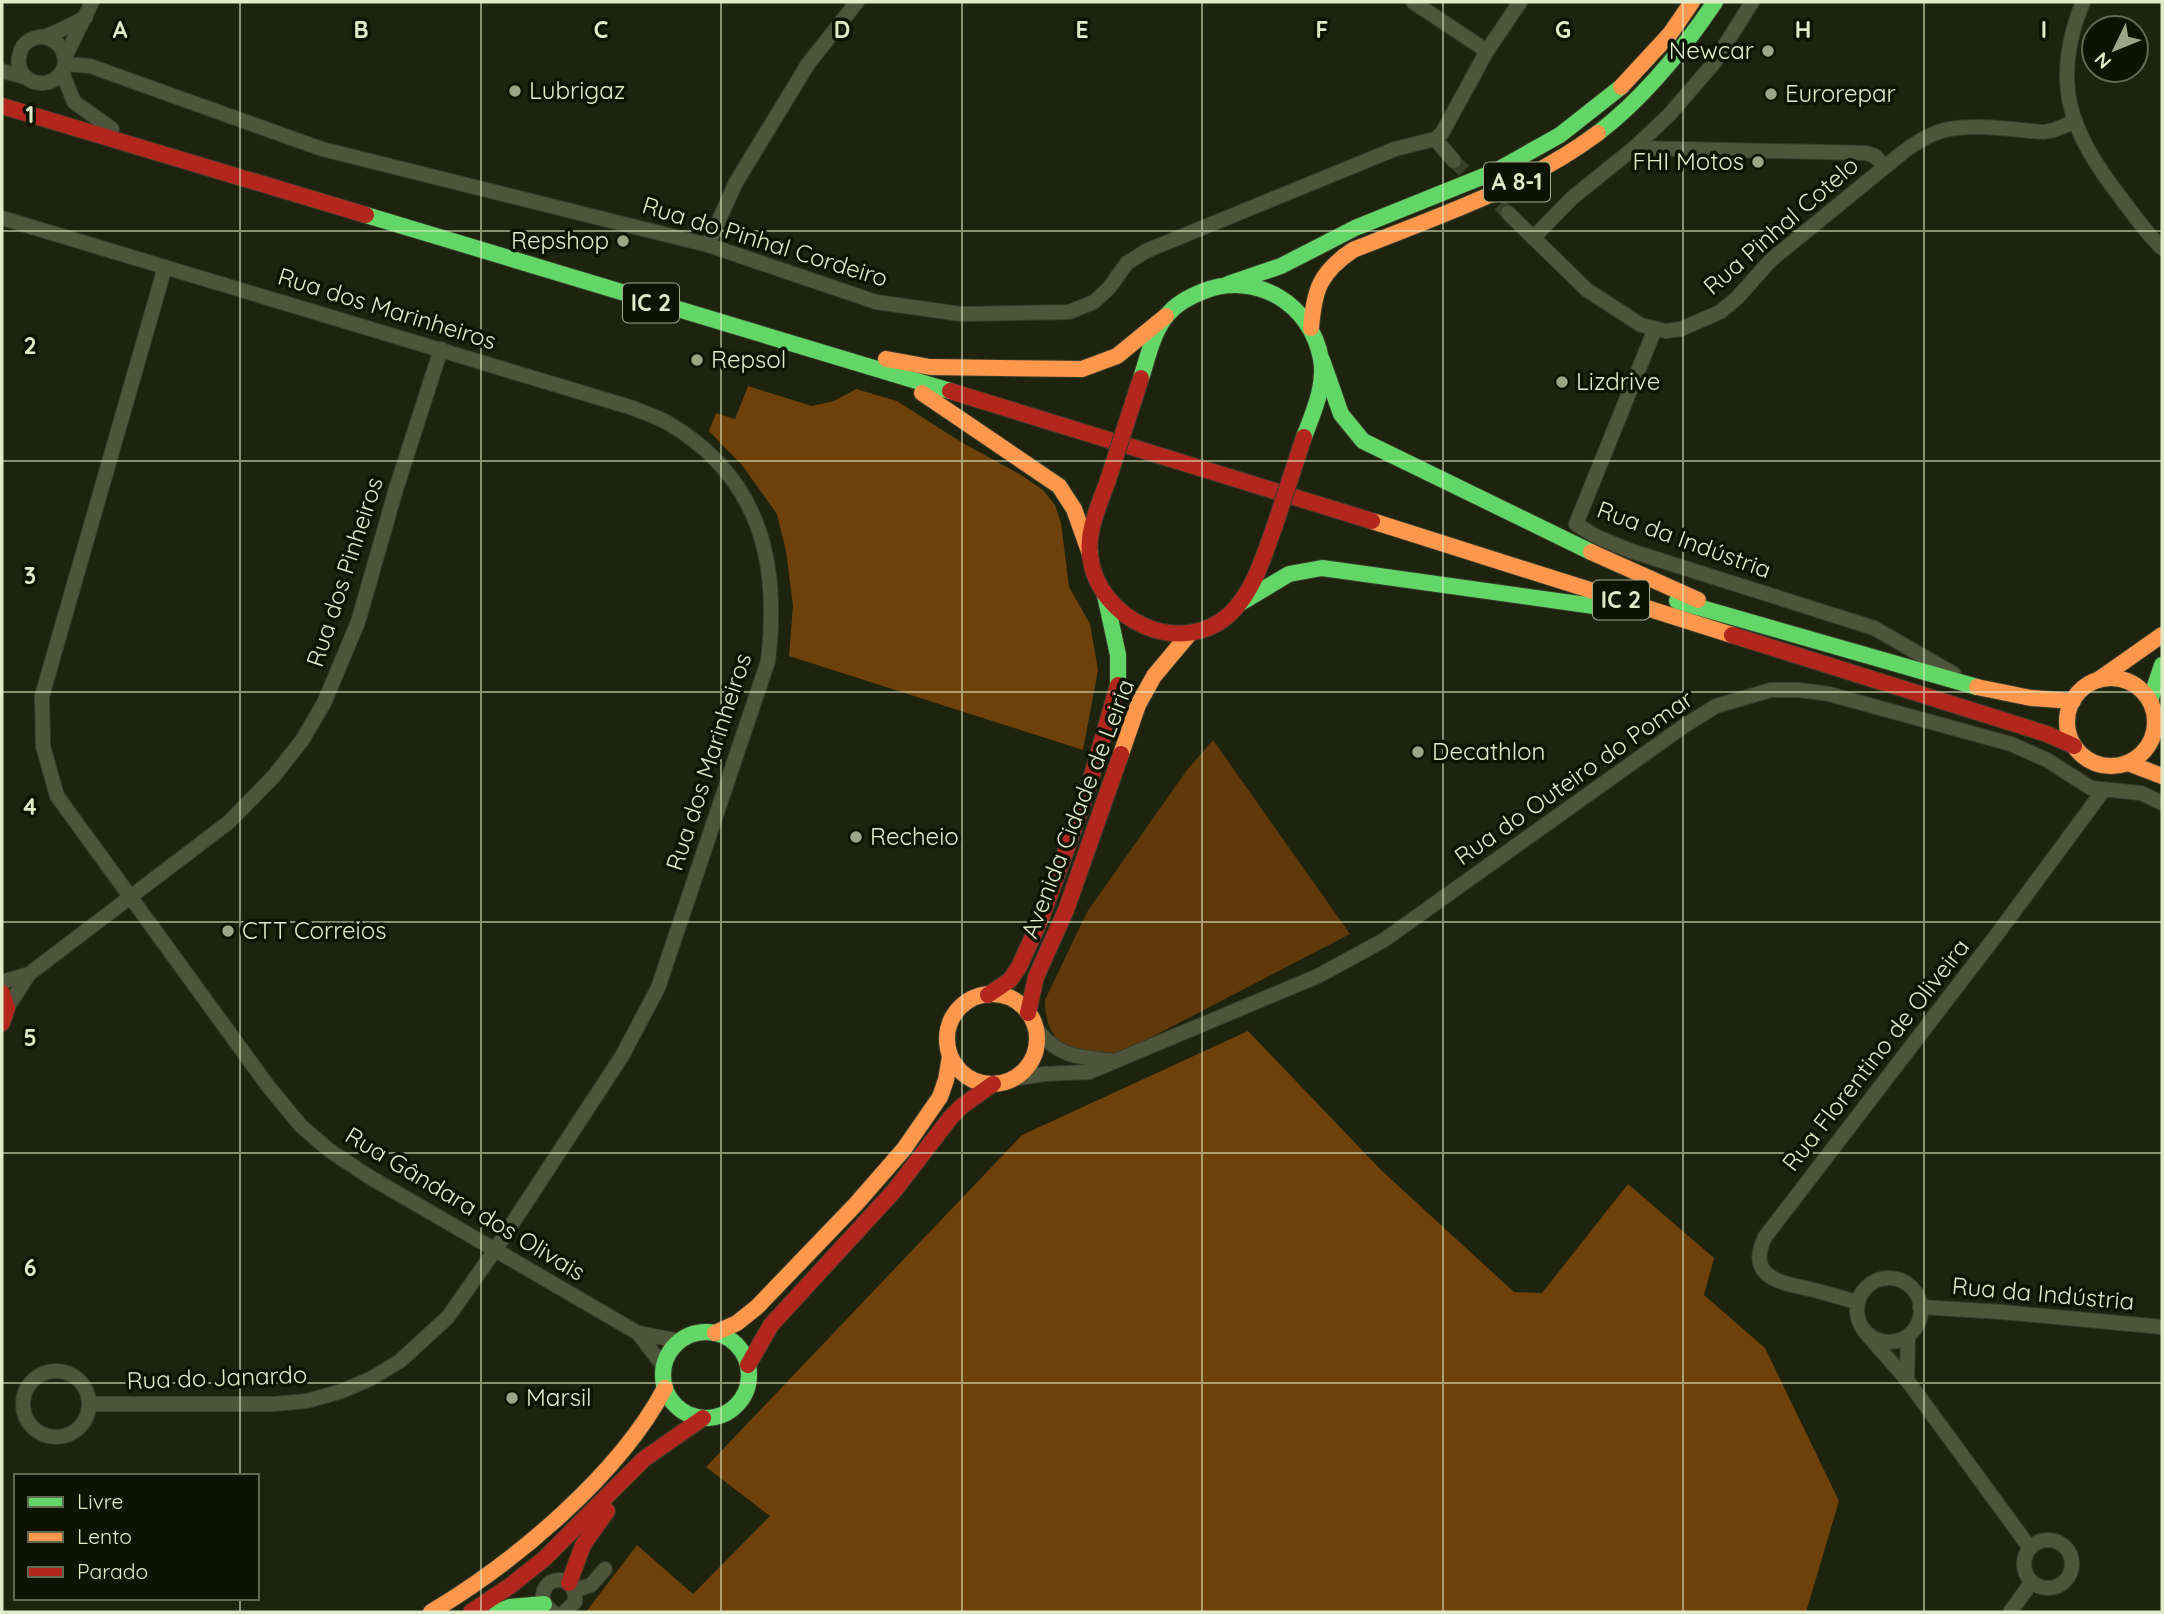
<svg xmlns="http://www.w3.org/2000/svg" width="2164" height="1614" viewBox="0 0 2164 1614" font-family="Quicksand,sans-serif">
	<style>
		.green { fill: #60390a }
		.forest { fill: #6f410a }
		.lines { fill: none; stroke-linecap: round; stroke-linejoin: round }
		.street-tunnel { stroke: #3a4129; stroke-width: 14; stroke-dasharray: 14 7; stroke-linecap: butt }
		.street-casing { stroke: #383d2c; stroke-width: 16 }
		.fast-casing { stroke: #383d2c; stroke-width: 18 }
		.slow-casing { stroke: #383d2c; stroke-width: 18 }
		.jam-casing { stroke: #383d2c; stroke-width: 18 }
		.street { stroke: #4e553b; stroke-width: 14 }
		.fast { stroke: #63d668; stroke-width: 16 }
		.slow { stroke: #ff974d; stroke-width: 16 }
		.jam { stroke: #b3261e; stroke-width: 16 }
		.jam-bridge-casing { stroke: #383d2c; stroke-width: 18; stroke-linecap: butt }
		.jam-bridge { stroke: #b3261e; stroke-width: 16 }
		.grid { fill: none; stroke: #e0ecc7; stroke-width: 2; stroke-opacity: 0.55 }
		.poi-dot { fill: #9ca686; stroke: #0c1300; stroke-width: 2.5 }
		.labels { text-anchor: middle; stroke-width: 7; stroke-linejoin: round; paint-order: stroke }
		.shield { fill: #0c1300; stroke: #a0ab8b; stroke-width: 2 }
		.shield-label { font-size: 23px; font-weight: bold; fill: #e0ecc7 }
		.poi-label { font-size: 24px; fill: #e0ecc7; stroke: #0c1300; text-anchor: start }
		.street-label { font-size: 24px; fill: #e0ecc7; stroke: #0c1300 }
		.grid-label { font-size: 23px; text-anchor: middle; font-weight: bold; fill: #e0ecc7; stroke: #0c1300; stroke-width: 7; stroke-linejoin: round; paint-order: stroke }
	</style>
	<rect width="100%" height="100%" fill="#1d230d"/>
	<path class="green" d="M 1213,740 L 1350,934 L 1121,1053 C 1079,1059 1045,1049 1045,1000 L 1087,912 L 1187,770 Z"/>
	<g class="forest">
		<polygon points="748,386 812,406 834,401 856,389 897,401 961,442 1021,475 1043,490 1055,505 1061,523 1069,587 1090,624 1098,670 1083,750 789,656 793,606 786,551 777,514 742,465 709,431 716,413 735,419"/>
		<polygon points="1248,1031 1381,1170 1514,1292 1542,1293 1628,1184 1714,1258 1704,1295 1765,1348 1839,1501 1806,1612 586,1612 637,1545 693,1594 770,1516 706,1467 1022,1135"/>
	</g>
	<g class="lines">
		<polyline class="street-tunnel" points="1454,161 1508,213"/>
		<g class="street-casing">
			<g id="street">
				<polyline points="1413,2 1487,51"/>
				<path d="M 2083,2 C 2050,83 2070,132 2121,198 C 2134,215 2146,233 2162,248"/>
				<path d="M 43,37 C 58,40 65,49 65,64 C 55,98 10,82 20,53 C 21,47 25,43 30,40 C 35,37 40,37 46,36 C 60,31 73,24 86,17"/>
				<polyline points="65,57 92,2"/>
				<polyline points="65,64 90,66 322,149 708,245 876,302 961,314 1069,312 1094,302 1109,288 1127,263 1146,251 1395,149 1435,139 1442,133 1487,51 1520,2"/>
				<polyline points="2,71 25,77"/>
				<polyline points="62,72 74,102 112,129"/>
				<polyline points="1435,139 1454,161"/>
				<polyline points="1634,148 1866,153 1875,156 1885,167"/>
				<path d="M 1508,213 L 1587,290 L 1641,325 L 1666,331 L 1681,329 L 1720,312 L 1737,298 L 1771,260 L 1902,153 C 1915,143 1929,134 1945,130 C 1974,123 2014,130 2044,132 L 2054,130 L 2074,122"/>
				<path d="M 2,218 L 633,408 C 645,413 657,417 668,423 C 760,477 780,562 768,661 L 658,988 L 622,1056 L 495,1250 L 448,1317 L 400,1361 L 370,1379 L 342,1391 L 307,1401 L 273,1404 L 89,1404"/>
				<polyline points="1533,238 1572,198 1634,148 1669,115 1714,63 1752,2"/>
				<polyline points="708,245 735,184 808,64 857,2"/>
				<polyline points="165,267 42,696 43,746 57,796 268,1086 301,1126 329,1150 368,1176 638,1333 680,1341"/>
				<polyline points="1655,329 1576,524 1597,537 1631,551 1874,628 1954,674"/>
				<polyline points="2,982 29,974 229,822 274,776 303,739 324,703 358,622 396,489 441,349"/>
				<polyline points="7,1008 29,974"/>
				<path d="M 1034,1026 C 1058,1058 1078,1057 1115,1061"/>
				<polyline points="1013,1079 1044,1074 1089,1072 1318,976 1384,940 1684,726 1716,706 1771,690 1800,690 1829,694 2011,744 2047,760 2091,788 2141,793 2162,803"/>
				<circle cx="1889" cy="1310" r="32"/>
				<path d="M 1857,1302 C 1843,1298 1828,1294 1814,1290 C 1783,1283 1745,1279 1765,1237 L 1995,937 L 2103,791"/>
				<polyline points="1920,1307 2002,1312 2162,1327"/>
				<polyline points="1865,1332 1907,1380 2030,1548"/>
				<polyline points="638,1333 664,1367"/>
				<circle cx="56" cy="1404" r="33"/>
				<polyline points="1907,1380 1908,1336"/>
				<circle cx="2048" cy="1564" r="24"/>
				<polyline points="575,1590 591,1585 605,1569"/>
				<path d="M 553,1612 L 544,1604 C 536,1574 578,1571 575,1602 L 565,1612"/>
				<polyline points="2010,1612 2032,1582"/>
			</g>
		</g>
		<g class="fast-casing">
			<g id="fast">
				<path d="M 1598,133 C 1645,97 1682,51 1715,2"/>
				<polyline points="366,215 950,391"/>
				<polyline points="1228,284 1281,266 1355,228 1494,172 1560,135 1621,87"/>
				<polyline points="1322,360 1341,414 1363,441 1591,552"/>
				<path d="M 1141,378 C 1148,357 1153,331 1168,314 C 1177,303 1191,296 1204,291 C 1257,271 1311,304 1321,359 C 1326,385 1313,413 1304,437"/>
				<polyline points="1105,595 1118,655 1118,685"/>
				<polyline points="1677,601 1977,687"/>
				<polyline points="1239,604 1289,574 1322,568 1608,608"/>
				<polyline points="2150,701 2162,665"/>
				<circle cx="706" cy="1375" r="43"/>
				<polyline points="497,1612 510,1607 544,1604"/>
			</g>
		</g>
		<g class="slow-casing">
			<g id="slow">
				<polyline points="1621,87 1670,34 1692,2"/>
				<path d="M 1311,328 C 1314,290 1320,272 1353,250 C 1438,216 1524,188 1598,133"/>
				<polyline points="886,359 930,367 1082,369 1117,356 1166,316"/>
				<polyline points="922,393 1059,486 1074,509 1090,554"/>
				<polyline points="1372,521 1732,635"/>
				<polyline points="1591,552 1698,600"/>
				<circle cx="2111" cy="722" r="44"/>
				<polyline points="2098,680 2162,635"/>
				<polyline points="1977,687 2031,698 2073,701"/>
				<polyline points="1121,754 1138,705 1154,676 1190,633"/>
				<polyline points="2128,763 2162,776"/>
				<circle cx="992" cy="1039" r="45"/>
				<polyline points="715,1333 737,1323 757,1307 856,1204 904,1149 940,1097 946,1080 950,1056"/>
				<path d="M 431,1612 C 515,1562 619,1475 665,1388"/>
			</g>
		</g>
		<g class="jam-casing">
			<g id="jam">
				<polyline points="2,106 366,215"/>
				<polyline points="950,391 1372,521"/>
				<path d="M 1107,483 C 1099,505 1087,531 1090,555 C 1097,620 1181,660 1231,613 C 1254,590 1263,558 1274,528"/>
				<polyline points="1732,635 2047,734 2074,746"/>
				<polyline points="2,993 7,1008 2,1023"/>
				<polyline points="988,995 1010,980 1019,967 1042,916 1086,796 1118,685"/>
				<polyline points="1028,1013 1036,977 1066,910 1121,754"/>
				<polyline points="748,1365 771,1325 894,1191 951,1117 962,1106 993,1084"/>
				<polyline points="569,1583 583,1545 607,1511"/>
				<polyline points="471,1612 510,1586 544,1559 644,1459 703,1418"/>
			</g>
		</g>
		<use href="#street" class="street"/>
		<use href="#fast" class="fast"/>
		<use href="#slow" class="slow"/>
		<use href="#jam" class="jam"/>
		<g class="jam-bridge-casing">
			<g id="jam-bridge">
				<polyline points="1107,483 1141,378"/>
				<polyline points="1274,528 1304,437"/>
			</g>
		</g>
		<use href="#jam-bridge" class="jam-bridge"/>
	</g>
	<path class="grid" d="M 240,2 L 240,1476M 481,2 L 481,1612M 721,2 L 721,1612M 962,2 L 962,1612M 1202,2 L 1202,1612M 1443,2 L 1443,1612M 1683,2 L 1683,1612M 1924,2 L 1924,1612M 2,231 L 2162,231M 2,461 L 2162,461M 2,692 L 2162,692M 2,922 L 2162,922M 2,1153 L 2162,1153M 2,1383 L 2162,1383M 240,1598 L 240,1612"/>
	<g class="poi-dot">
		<circle cx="1768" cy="51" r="7"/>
		<circle cx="515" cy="91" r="7"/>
		<circle cx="1771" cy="94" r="7"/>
		<circle cx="1758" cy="162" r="7"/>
		<circle cx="623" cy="241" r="7"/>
		<circle cx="697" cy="360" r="7"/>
		<circle cx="1562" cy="382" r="7"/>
		<circle cx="1418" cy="752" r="7"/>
		<circle cx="856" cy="837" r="7"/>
		<circle cx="228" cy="931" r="7"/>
		<circle cx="512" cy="1398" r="7"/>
	</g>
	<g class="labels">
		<g class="shield">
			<rect x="1484" y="162.5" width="66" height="39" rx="5"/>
			<rect x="623" y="283.5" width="56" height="39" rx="5"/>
			<rect x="1593" y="580.5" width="56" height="39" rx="5"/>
		</g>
		<g class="shield-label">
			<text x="1517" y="190">A 8-1</text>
			<text x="651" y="311">IC 2</text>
			<text x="1621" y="608">IC 2</text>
		</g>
		<g class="poi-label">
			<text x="1754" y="59" text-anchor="end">Newcar</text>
			<text x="529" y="99">Lubrigaz</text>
			<text x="1785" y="102">Eurorepar</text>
			<text x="1744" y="170" text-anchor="end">FHI Motos</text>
			<text x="609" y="249" text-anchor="end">Repshop</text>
			<text x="711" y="368">Repsol</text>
			<text x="1576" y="390">Lizdrive</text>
			<text x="1432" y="760">Decathlon</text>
			<text x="870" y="845">Recheio</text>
			<text x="242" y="939">CTT Correios</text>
			<text x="526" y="1406">Marsil</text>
		</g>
		<g class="street-label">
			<text transform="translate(1781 226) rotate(-41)" y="8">Rua Pinhal Cotelo</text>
			<text transform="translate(765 242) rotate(17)" y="8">Rua do Pinhal Cordeiro</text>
			<text transform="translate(387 309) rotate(17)" y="8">Rua dos Marinheiros</text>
			<text transform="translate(1684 540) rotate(20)" y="8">Rua da Indústria</text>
			<text transform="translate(345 572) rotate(-72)" y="8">Rua dos Pinheiros</text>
			<text transform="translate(709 762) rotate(-72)" y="8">Rua dos Marinheiros</text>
			<text transform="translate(1574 778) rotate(-35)" y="8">Rua do Outeiro do Pomar</text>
			<text transform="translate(1078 809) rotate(-69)" y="8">Avenida Cidade de Leiria</text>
			<text transform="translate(1876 1055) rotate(-52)" y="8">Rua Florentino de Oliveira</text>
			<text transform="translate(465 1204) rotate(31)" y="8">Rua Gândara dos Olivais</text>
			<text transform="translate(2043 1294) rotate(5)" y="8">Rua da Indústria</text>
			<text transform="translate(217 1378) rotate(-2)" y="8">Rua do Janardo</text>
		</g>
	</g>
	<g class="grid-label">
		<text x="120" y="38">A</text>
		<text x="361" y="38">B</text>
		<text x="601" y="38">C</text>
		<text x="842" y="38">D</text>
		<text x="1082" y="38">E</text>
		<text x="1322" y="38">F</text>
		<text x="1563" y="38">G</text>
		<text x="1803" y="38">H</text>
		<text x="2044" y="38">I</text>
		<text x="30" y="123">1</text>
		<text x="30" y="354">2</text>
		<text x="30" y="584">3</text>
		<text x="30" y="815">4</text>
		<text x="30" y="1046">5</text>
		<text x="30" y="1276">6</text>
	</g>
	<rect width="2164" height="1614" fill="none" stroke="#e0ecc7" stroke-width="7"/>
	<rect x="14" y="1474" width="245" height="126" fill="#0c1300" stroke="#616a50" stroke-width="2"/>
	<rect x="28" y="1497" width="35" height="10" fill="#63d668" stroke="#616a50" stroke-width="2"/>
	<text x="77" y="1509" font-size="21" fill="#e0ecc7">Livre</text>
	<rect x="28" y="1532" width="35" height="10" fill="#ff974d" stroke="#616a50" stroke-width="2"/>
	<text x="77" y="1544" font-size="21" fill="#e0ecc7">Lento</text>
	<rect x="28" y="1567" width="35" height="10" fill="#b3261e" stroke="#616a50" stroke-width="2"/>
	<text x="77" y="1579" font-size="21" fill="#e0ecc7">Parado</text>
	<g transform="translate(2115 49) rotate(227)"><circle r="33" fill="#0c1300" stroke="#616a50" stroke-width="2"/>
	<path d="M0-5L12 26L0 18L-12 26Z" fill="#9ca686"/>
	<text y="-10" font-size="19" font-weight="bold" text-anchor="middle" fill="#e0ecc7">N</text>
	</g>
</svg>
